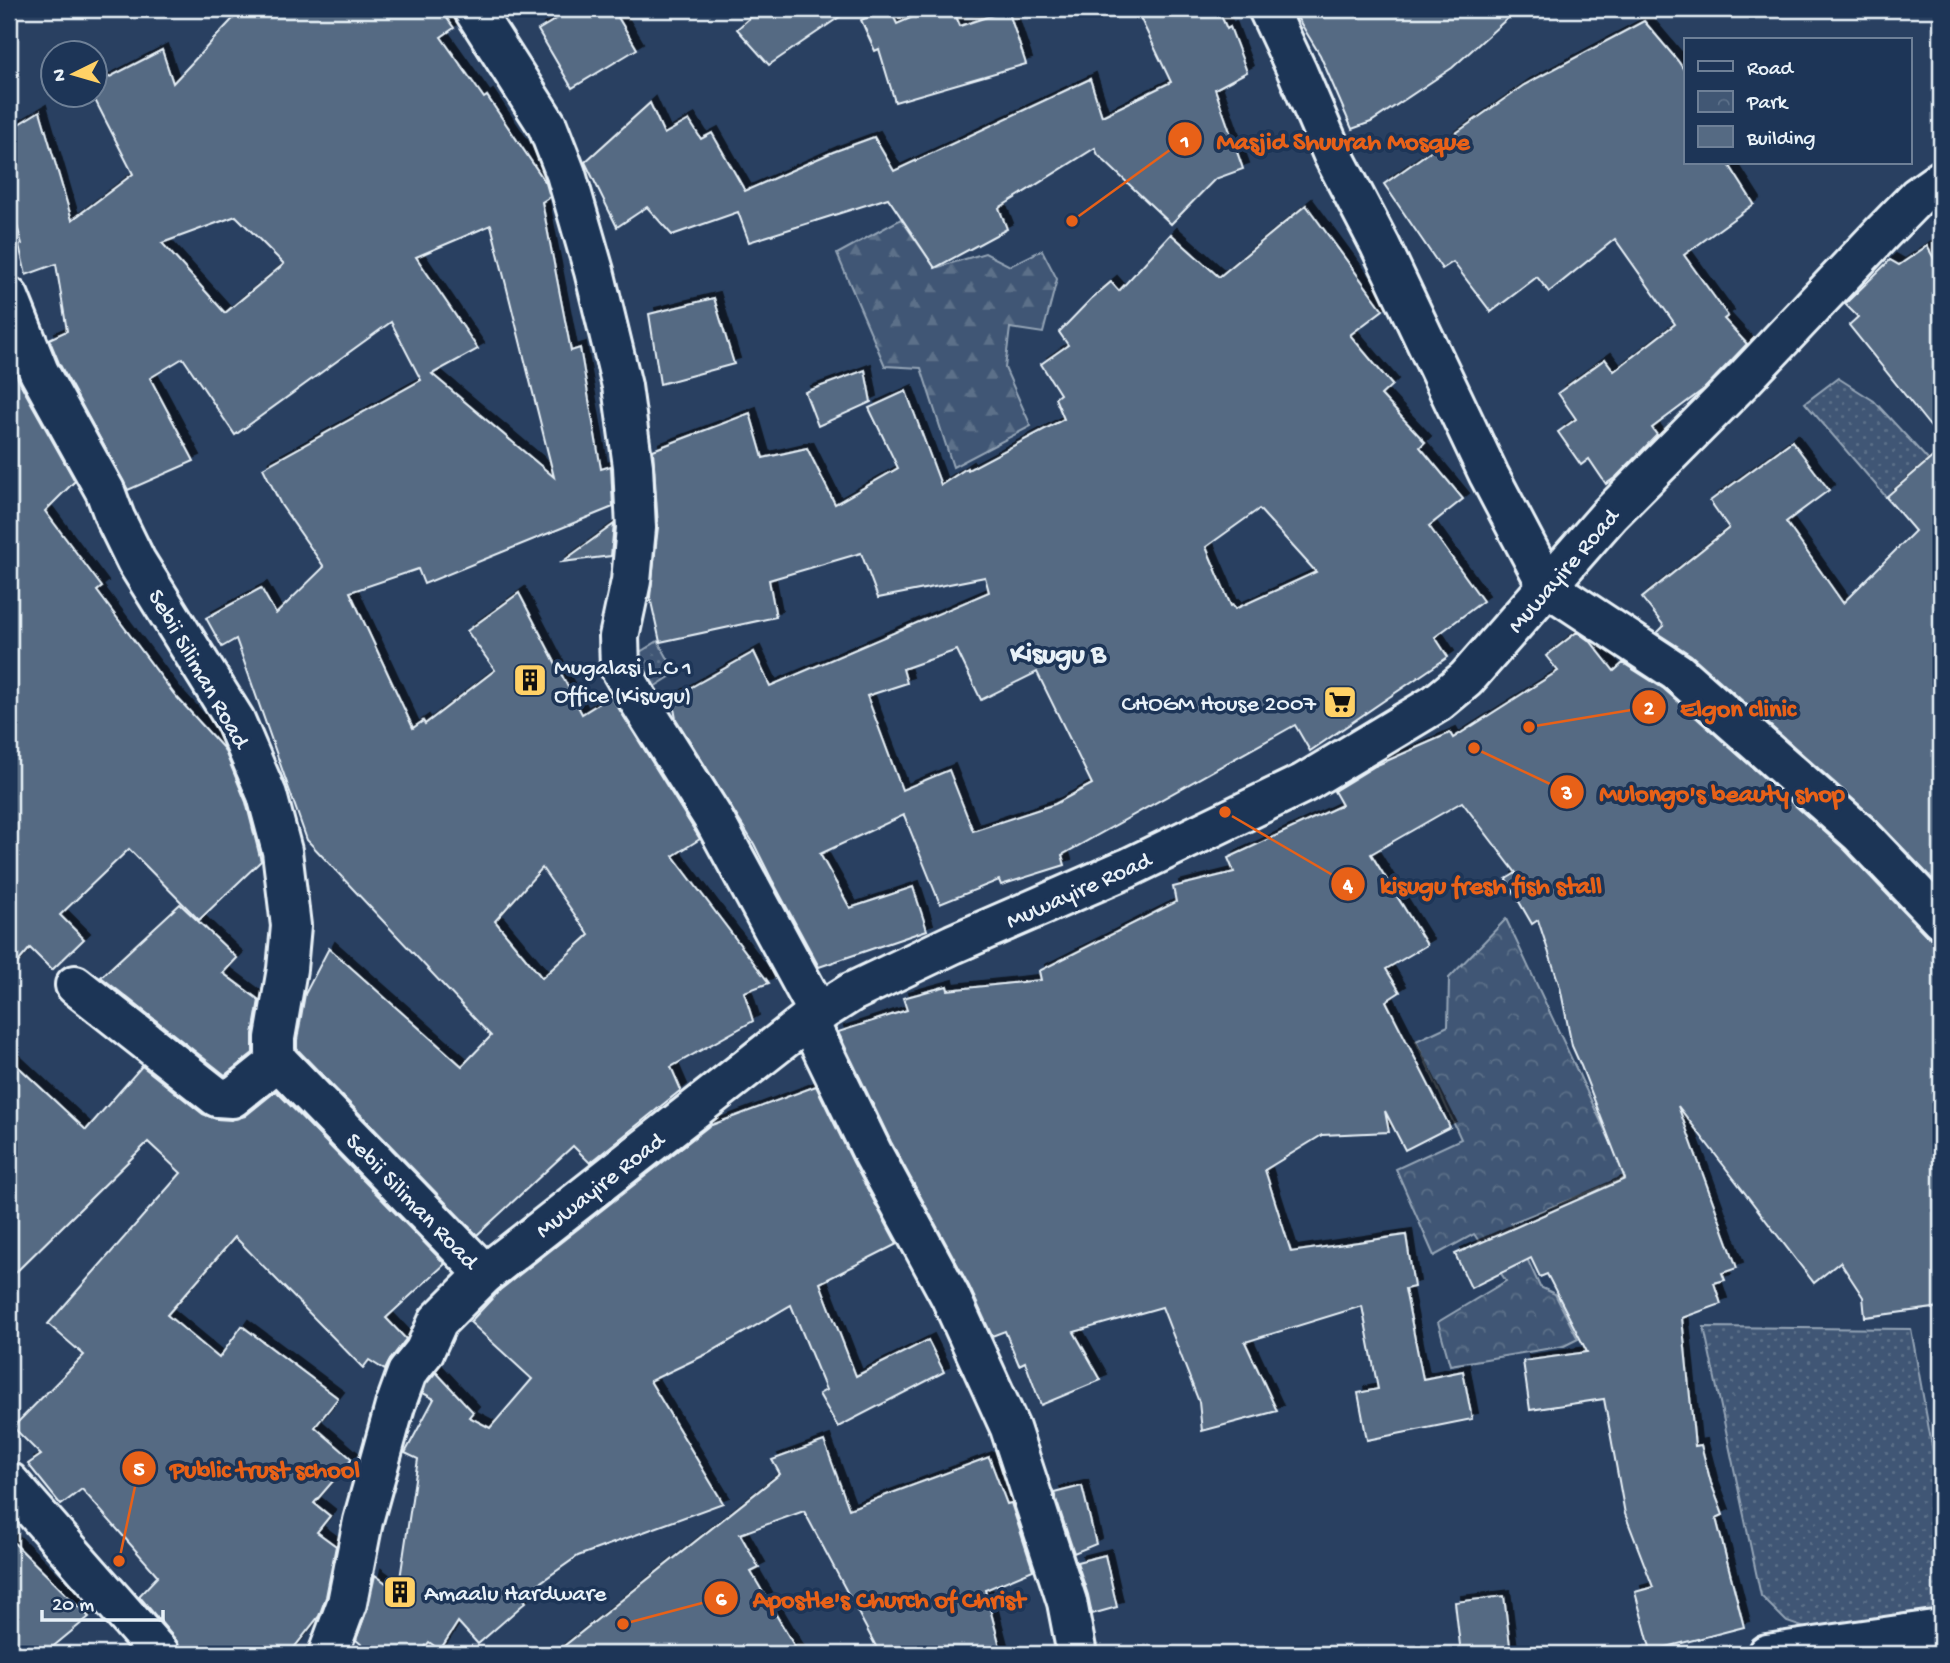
<svg xmlns="http://www.w3.org/2000/svg" width="1950" height="1663" viewBox="0 0 1950 1663" font-family="'Gochi Hand',sans-serif">
	<style>
		.grass { fill: url(#grass-dots); stroke: #94a4b6; stroke-width: 2 }
		.forest { fill: url(#forest-firs); stroke: #94a4b6; stroke-width: 2 }
		.park { fill: url(#park-crowns); stroke: #94a4b6; stroke-width: 2 }
		.building { fill: #556a83; stroke: #e8f1f8; stroke-width: 2; fill-rule: evenodd; filter: url(#shadow) }
		.lines { fill: none; stroke-linecap: round; stroke-linejoin: round }
		.minor-casing { stroke: #e8f1f8; stroke-width: 44 }
		.minor { stroke: #1d3557; stroke-width: 38 }
		.labels { text-anchor: middle; stroke-width: 7; stroke-linejoin: round; paint-order: stroke }
		.street-label { font-size: 24px; fill: #e8f1f8; stroke: #1d3557 }
		.poi-label { font-size: 24px; fill: #e8f1f8; stroke: #1d3557; text-anchor: start }
		.quarter-label { font-size: 28px; font-weight: bold; fill: #e8f1f8; stroke: #1d3557 }
		.leader { fill: none; stroke: #e86118; stroke-width: 2.5 }
		.callout-dot { fill: #e86118; stroke: #1d3557; stroke-width: 2.5 }
		.mark-label { font-size: 21px; text-anchor: middle; font-weight: bold; fill: #fff }
		.callout-label { font-size: 26px; text-anchor: middle; font-weight: bold; fill: #e86118; stroke: #1d3557; stroke-width: 7; stroke-linejoin: round; paint-order: stroke }
	</style>
	<defs>
		<pattern id="grass-dots" width="8" height="8" patternUnits="userSpaceOnUse" patternTransform="scale(1.75)"><rect width="8" height="8" fill="#415774"/><path d="M2 2h.1M6 6h.1" fill="none" stroke="#5c7089" stroke-width="1.8" stroke-linecap="round"/></pattern>
		<pattern id="forest-firs" width="22" height="20" patternUnits="userSpaceOnUse" patternTransform="scale(1.75)"><rect width="22" height="20" fill="#415774"/><path d="M5 1l3.5 6h-7zM16 11l3.5 6h-7z" fill="#5c7089"/></pattern>
		<pattern id="park-crowns" width="20" height="18" patternUnits="userSpaceOnUse" patternTransform="scale(1.75)"><rect width="20" height="18" fill="#415774"/><path d="M2 6a3 3 0 1 1 6 0M12 15a3 3 0 1 1 6 0" fill="none" stroke="#5c7089"/></pattern>
		<filter id="shadow"><feDropShadow dx="6" dy="-6" stdDeviation="0" flood-color="#0009"/></filter>
	</defs>
	<rect width="100%" height="100%" fill="#294061"/>
	<filter id="ink" filterUnits="userSpaceOnUse"><feTurbulence type="fractalNoise" baseFrequency=".0143" numOctaves="2"/><feDisplacementMap in="SourceGraphic" scale="14" xChannelSelector="R" yChannelSelector="G"/><feConvolveMatrix kernelMatrix="1 2 1 2 8 2 1 2 1" color-interpolation-filters="sRGB"/></filter>
	<g filter="url(#ink)">
		<g class="grass">
			<polygon points="1838,378 1874,401 1930,462 1887,498 1805,403"/>
			<polygon points="658,641 676,673 641,695 622,663"/>
			<polygon points="1704,1327 1911,1329 1941,1496 1941,1611 1811,1630 1787,1622 1761,1596"/>
		</g>
		<polygon class="forest" points="901,219 935,268 985,253 1010,266 1042,250 1057,279 1043,333 1010,328 1005,368 1031,426 953,467 921,368 885,366 837,254"/>
		<polygon class="park" points="1506,919 1627,1177 1511,1223 1540,1287 1555,1294 1578,1339 1564,1346 1450,1365 1438,1322 1506,1281 1474,1234 1434,1256 1396,1169 1461,1139 1416,1041 1448,1026 1449,978"/>
		<g class="building">
			<path d="M 242,9 L 440,9 L 454,28 L 441,37 L 484,98 L 487,96 L 546,183 L 550,197 L 542,202 L 571,351 L 580,348 L 601,469 L 611,466 L 613,507 L 424,584 L 418,569 L 350,592 L 413,728 L 423,721 L 425,724 L 495,670 L 467,631 L 519,593 L 582,714 L 611,696 L 700,839 L 673,856 L 769,983 L 744,992 L 753,1021 L 671,1067 L 681,1090 L 590,1163 L 573,1146 L 477,1235 L 297,1049 L 297,1040 L 305,994 L 329,948 L 462,1066 L 491,1036 L 307,840 L 236,639 L 222,647 L 206,618 L 261,588 L 276,614 L 324,567 L 281,505 L 263,468 L 421,380 L 391,322 L 235,435 L 183,358 L 150,378 L 194,461 L 128,490 L 59,363 L 49,339 L 67,331 L 56,264 L 26,275 L 19,245 L 22,244 L 9,196 L 9,130 L 40,111 L 72,220 L 133,174 L 92,94 L 94,94 L 94,85 L 162,50 L 173,83 ZM 236,216 L 284,264 L 225,313 L 162,243 ZM 491,225 L 554,477 L 432,374 L 478,349 L 416,257 ZM 542,868 L 589,935 L 542,978 L 495,921 Z"/>
			<polygon points="573,9 613,9 637,49 572,88 538,30"/>
			<polygon points="760,9 851,9 769,65 737,29"/>
			<polygon points="886,9 890,9 897,24 931,9 953,9 960,26 1008,10 1026,64 895,102 879,49 875,51 861,20"/>
			<polygon points="1136,9 1218,9 1227,29 1230,27 1247,72 1215,89 1243,169 1215,179 1171,224 1098,155 1095,148 999,208 1007,229 935,268 888,198 749,242 738,212 672,235 647,207 617,227 585,162 650,103 664,134 689,120 701,139 712,133 745,191 833,152 874,137 894,171 1090,79 1102,116 1171,82"/>
			<polygon points="1292,9 1518,9 1452,68 1371,122 1352,129 1320,55"/>
			<polygon points="1644,21 1678,61 1686,73 1686,163 1728,163 1754,204 1684,255 1728,316 1724,319 1747,344 1704,389 1652,428 1657,435 1616,477 1606,484 1589,459 1581,465 1558,432 1576,419 1558,393 1605,359 1614,371 1675,324 1615,239 1549,292 1537,277 1491,312 1453,262 1442,269 1384,184 1524,85"/>
			<path d="M 1306,205 L 1383,310 L 1350,335 L 1392,385 L 1381,395 L 1425,442 L 1420,447 L 1463,499 L 1429,526 L 1483,601 L 1435,637 L 1448,657 L 1310,751 L 1295,725 L 1062,855 L 1065,865 L 1001,885 L 999,880 L 940,904 L 904,815 L 820,854 L 850,908 L 913,887 L 927,930 L 819,967 L 772,880 L 754,844 L 676,719 L 672,698 L 754,652 L 770,686 L 989,592 L 985,577 L 878,598 L 861,553 L 769,580 L 776,617 L 660,642 L 650,597 L 658,527 L 653,450 L 750,413 L 763,458 L 807,448 L 835,504 L 898,468 L 869,408 L 906,391 L 941,485 L 967,468 L 968,470 L 1064,419 L 1055,398 L 1060,394 L 1041,364 L 1068,345 L 1059,332 L 1091,299 L 1111,282 L 1119,291 L 1171,234 L 1219,277 ZM 1259,509 L 1316,572 L 1235,609 L 1233,605 L 1231,606 L 1206,547 ZM 957,650 L 981,700 L 1037,672 L 1092,784 L 1055,804 L 973,831 L 949,770 L 902,790 L 867,696 L 907,683 L 903,669 Z"/>
			<polygon points="1927,246 1941,271 1941,440 1849,325 1858,317 1845,304 1890,260 1899,265"/>
			<polygon points="714,298 734,364 660,384 649,314"/>
			<polygon points="9,358 20,383 75,481 45,511 102,587 97,591 174,694 224,749 246,802 261,861 199,920 129,849 60,915 84,939 52,970 30,948 9,973"/>
			<polygon points="865,370 871,402 818,426 805,392"/>
			<polygon points="1792,441 1829,490 1786,522 1843,603 1915,531 1886,497 1941,450 1941,888 1873,817 1691,655 1657,633 1664,626 1642,598 1729,528 1710,501"/>
			<polygon points="614,524 611,556 562,562"/>
			<polygon points="1577,632 1591,642 1614,671 1623,663 1664,689 1844,849 1925,934 1934,940 1941,940 1941,1307 1865,1317 1863,1297 1840,1262 1814,1283 1678,1106 1737,1268 1722,1273 1725,1280 1714,1283 1721,1304 1682,1318 1695,1446 1701,1445 1711,1483 1723,1515 1716,1518 1744,1627 1651,1651 1635,1592 1653,1587 1625,1514 1604,1399 1530,1410 1523,1361 1587,1352 1547,1274 1540,1277 1531,1258 1471,1288 1455,1254 1625,1179 1581,1066 1572,1046 1560,987 1538,920 1532,924 1506,879 1516,873 1462,802 1371,854 1427,945 1386,969 1400,992 1386,1001 1450,1127 1405,1150 1385,1111 1389,1132 1322,1135 1265,1170 1291,1252 1406,1235 1414,1287 1405,1289 1423,1379 1463,1371 1472,1419 1367,1440 1358,1393 1378,1389 1362,1306 1245,1342 1277,1411 1202,1431 1199,1402 1162,1307 1074,1332 1101,1380 1041,1405 1025,1362 1019,1365 1005,1331 992,1336 969,1286 891,1142 838,1032 907,1010 903,998 947,986 948,990 1041,980 1039,971 1176,902 1173,887 1234,872 1228,858 1342,805 1334,791 1375,766 1450,733 1453,738 1558,671 1546,656"/>
			<polygon points="180,904 237,958 223,973 259,1000 253,1034 253,1053 225,1075 101,977"/>
			<polygon points="9,1058 86,1130 142,1066 203,1114 216,1119 231,1120 245,1116 276,1091 445,1264 386,1318 406,1339 390,1360 385,1370 369,1360 363,1368 235,1237 167,1315 219,1358 242,1326 338,1398 315,1427 352,1459 314,1503 330,1516 317,1532 336,1546 326,1597 319,1616 289,1654 181,1654 181,1649 176,1640 139,1596 158,1576 82,1489 61,1505 28,1464 41,1455 13,1427 84,1355 48,1324 181,1173 148,1142 9,1279"/>
			<polygon points="816,1086 853,1162 897,1244 820,1283 856,1376 928,1340 944,1372 838,1427 819,1394 826,1390 791,1305 709,1353 650,1381 723,1503 578,1556 521,1596 526,1602 478,1644 458,1622 440,1650 429,1642 419,1654 373,1654 356,1640 368,1607 375,1575 398,1592 418,1459 405,1453 434,1399 423,1393 426,1384 436,1372 473,1412 469,1417 490,1428 532,1379 470,1322 500,1290 709,1126"/>
			<polygon points="824,1441 849,1509 989,1457 1007,1504 1011,1503 1033,1570 985,1590 1002,1654 880,1654 804,1511 740,1534 759,1568 751,1572 799,1654 554,1654 780,1474 772,1460"/>
			<polygon points="1082,1486 1096,1544 1074,1553 1054,1493"/>
			<polygon points="9,1538 89,1617 44,1654 9,1654"/>
			<polygon points="1105,1555 1117,1607 1092,1614 1088,1595 1077,1562"/>
			<polygon points="1504,1596 1511,1654 1461,1654 1455,1602"/>
		</g>
		<g class="lines">
			<g class="minor-casing">
				<g id="minor">
					<polyline points="473,9 547,125 566,174 594,271 622,386 633,466 636,528 631,581 619,637 620,668 636,696 713,818 819,1014"/>
					<polyline points="1268,9 1297,71 1333,155 1380,245 1489,475 1548,587 1677,672 1859,833 1941,919"/>
					<polyline points="9,297 39,372 105,491 115,518 136,561 235,720 267,795 282,851 291,926 287,969 275,1038 275,1052 278,1061 485,1274"/>
					<polyline points="75,985 217,1097 232,1098 278,1061"/>
					<polyline points="808,1020 872,1152 950,1296 1010,1428 1067,1602 1077,1654"/>
					<polyline points="9,1482 160,1654"/>
					<polyline points="328,1654 347,1603 363,1521 395,1406 407,1373 424,1352 438,1321 485,1274 808,1020 852,992 953,944 1128,868 1304,783 1437,703 1466,679 1610,514 1744,379 1881,234 1917,197 1941,180"/>
					<polyline points="1767,1654 1941,1629"/>
				</g>
			</g>
			<use href="#minor" class="minor"/>
		</g>
	</g>
	<defs>
		<g id="building-square" transform="scale(1.75)"><rect x="-9" y="-9" width="18" height="18" rx="4" fill="#ffd166" stroke="#1d3557"/><path d="M-4-6H4V6H1V3H-1V6H-4ZM-2.5-4.3h1.7v1.8h-1.7ZM.8-4.3h1.7v1.8H.8ZM-2.5-1h1.7V.8h-1.7ZM.8-1h1.7V.8H.8Z" fill="#111"/></g>
		<g id="supermarket-square" transform="scale(1.75)"><rect x="-9" y="-9" width="18" height="18" rx="4" fill="#ffd166" stroke="#1d3557"/><path d="M-6-5.5h2.5l.6 2H6L4.5 2H-2.5L-4.4-4H-6ZM-1.5 3.2a1.3 1.3 0 1 0 .1 0ZM3 3.2a1.3 1.3 0 1 0 .1 0Z" fill="#111"/></g>
	</defs>
	<g fill-rule="evenodd">
		<use href="#building-square" x="530" y="680"/>
		<use href="#supermarket-square" x="1340" y="702"/>
		<use href="#building-square" x="400" y="1592"/>
	</g>
	<g class="labels">
		<g class="street-label">
			<text transform="translate(1562 570) rotate(-49)" y="8">Muwayire Road</text>
			<text transform="translate(200 668) rotate(60)" y="8">Sebii Siliman Road</text>
			<text transform="translate(1078 889) rotate(-24)" y="8">Muwayire Road</text>
			<text transform="translate(599 1184) rotate(-38)" y="8">Muwayire Road</text>
			<text transform="translate(413 1200) rotate(46)" y="8">Sebii Siliman Road</text>
		</g>
		<g class="poi-label">
			<text x="554" y="674">Mugalasi L.C 1<tspan x="554" dy="28">Office (Kisugu)</tspan></text>
			<text x="1316" y="710" text-anchor="end">CHOGM House 2007</text>
			<text x="424" y="1600">Amaalu Hardware</text>
		</g>
		<g class="quarter-label">
			<text x="1058" y="661">Kisugu B</text>
		</g>
	</g>
	<path class="leader" d="M1072 221L1185 139M1529 727L1649 707M1474 748L1567 792M1225 812L1348 884M119 1561L139 1468M623 1624L721 1598"/>
	<g class="callout-dot">
		<circle cx="1072" cy="221" r="7"/>
		<circle cx="1529" cy="727" r="7"/>
		<circle cx="1474" cy="748" r="7"/>
		<circle cx="1225" cy="812" r="7"/>
		<circle cx="119" cy="1561" r="7"/>
		<circle cx="623" cy="1624" r="7"/>
		<circle cx="1185" cy="139" r="18"/>
		<circle cx="1649" cy="707" r="18"/>
		<circle cx="1567" cy="792" r="18"/>
		<circle cx="1348" cy="884" r="18"/>
		<circle cx="139" cy="1468" r="18"/>
		<circle cx="721" cy="1598" r="18"/>
	</g>
	<g class="mark-label">
		<text x="1185" y="147">1</text>
		<text x="1649" y="714">2</text>
		<text x="1567" y="799">3</text>
		<text x="1348" y="891">4</text>
		<text x="139" y="1475">5</text>
		<text x="721" y="1605">6</text>
	</g>
	<g class="callout-label">
		<text x="1343" y="149">Masjid Shuurah Mosque</text>
		<text x="1738" y="716">Elgon clinic</text>
		<text x="1722" y="801">Mulongo's beauty shop</text>
		<text x="1491" y="893">kisugu fresh fish stall</text>
		<text x="265" y="1477">Public trust school</text>
		<text x="889" y="1607">Apostle's Church of Christ</text>
	</g>
	<rect width="1950" height="1663" fill="none" stroke="#1d3557" stroke-width="35"/>
	<rect x="18" y="18" width="1915" height="1628" fill="none" stroke="#e8f1f8" stroke-width="2.5" filter="url(#ink)"/>
	<rect x="1684" y="38" width="228" height="126" fill="#1d3557" stroke="#6e8097" stroke-width="2"/>
	<rect x="1698" y="61" width="35" height="10" fill="#1d3557" stroke="#6e8097" stroke-width="2"/>
	<text x="1747" y="74" font-size="21" fill="#e8f1f8">Road</text>
	<rect x="1698" y="91" width="35" height="21" fill="url(#park-crowns)" stroke="#6e8097" stroke-width="2"/>
	<text x="1747" y="108" font-size="21" fill="#e8f1f8">Park</text>
	<rect x="1698" y="126" width="35" height="21" fill="#556a83" stroke="#6e8097" stroke-width="2"/>
	<text x="1747" y="144" font-size="21" fill="#e8f1f8">Building</text>
	<g transform="translate(74 74) rotate(265)"><circle r="33" fill="#1d3557" stroke="#6e8097" stroke-width="2"/>
	<path d="M0-5L12 26L0 18L-12 26Z" fill="#ffd166"/>
	<text y="-10" font-size="19" font-weight="bold" text-anchor="middle" fill="#e8f1f8">N</text>
	</g>
	<path d="M42 1610v10h121v-10" fill="none" stroke="#e8f1f8" stroke-width="3.5"/>
	<text x="52" y="1610" font-size="21" fill="#e8f1f8" stroke="#1d3557" stroke-width="5" paint-order="stroke">20 m</text>
</svg>
